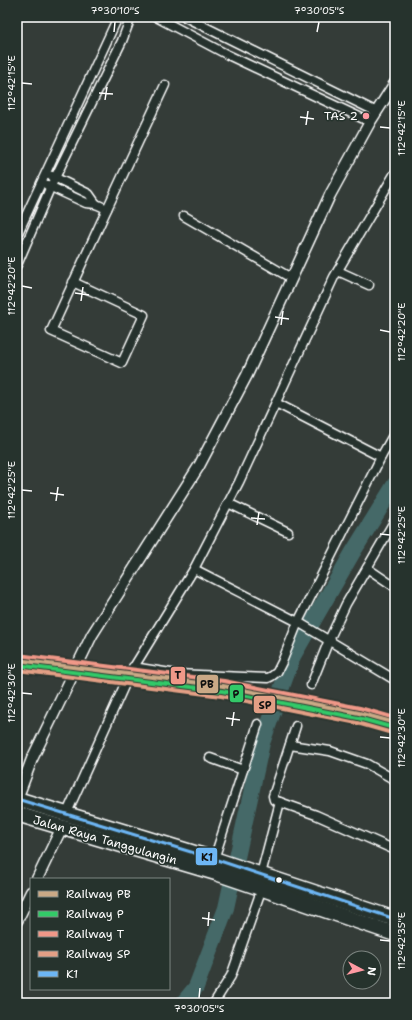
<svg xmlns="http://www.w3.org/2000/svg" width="412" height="1020" viewBox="0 0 412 1020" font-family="'Shantell Sans',sans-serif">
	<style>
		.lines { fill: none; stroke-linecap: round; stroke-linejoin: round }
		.river { stroke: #446968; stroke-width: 16 }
		.minor-casing { stroke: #fff; stroke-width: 11 }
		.tertiary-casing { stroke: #fff; stroke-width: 13 }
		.trunk-casing { stroke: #fff; stroke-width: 17 }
		.minor { stroke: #26332d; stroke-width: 8 }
		.tertiary { stroke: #26332d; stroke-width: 10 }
		.trunk { stroke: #26332d; stroke-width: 14 }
		.bus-1-casing { stroke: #26332d; stroke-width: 6 }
		.bus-1 { stroke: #6db6f5; stroke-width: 3 }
		.rail-1-casing { stroke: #26332d; stroke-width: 7 }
		.rail-2-casing { stroke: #26332d; stroke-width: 7 }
		.rail-3-casing { stroke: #26332d; stroke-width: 7 }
		.rail-4-casing { stroke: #26332d; stroke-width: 7 }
		.rail-1 { stroke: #caa986; stroke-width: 4 }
		.rail-2 { stroke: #33c968; stroke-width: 4 }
		.rail-3 { stroke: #f09888; stroke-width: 4 }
		.rail-4 { stroke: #e39f85; stroke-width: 4 }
		.ticks { fill: none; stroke: #fff; stroke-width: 1.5 }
		.poi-dot { fill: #ff9aa2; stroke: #26332d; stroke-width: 1.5 }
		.bus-dot { fill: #fff; stroke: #26332d; stroke-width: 1.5 }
		.labels { text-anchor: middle; stroke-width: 3; stroke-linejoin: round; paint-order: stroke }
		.poi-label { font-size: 12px; fill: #fff; stroke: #26332d; text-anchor: end }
		.street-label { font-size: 12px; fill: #fff; stroke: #26332d }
		.line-badge { stroke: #26332d; stroke-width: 1.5 }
		.pale-badge-label { font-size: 11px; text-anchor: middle; font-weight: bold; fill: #111 }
		.neatline { fill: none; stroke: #fff; stroke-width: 1.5 }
		.ticks-label { font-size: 10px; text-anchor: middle; fill: #fff }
	</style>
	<rect width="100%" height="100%" fill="#343c38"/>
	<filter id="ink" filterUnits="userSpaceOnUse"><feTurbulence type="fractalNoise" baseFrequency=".025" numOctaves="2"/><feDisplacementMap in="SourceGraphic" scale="8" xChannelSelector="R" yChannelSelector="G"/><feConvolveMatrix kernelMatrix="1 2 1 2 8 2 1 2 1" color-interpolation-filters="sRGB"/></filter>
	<g filter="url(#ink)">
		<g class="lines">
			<polyline class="river" points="183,1003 196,987 226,908 262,743 293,656 353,552 395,484"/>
			<g class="minor-casing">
				<g id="minor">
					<polyline points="156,17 228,55 370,122"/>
					<polyline points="185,17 377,112"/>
					<polyline points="52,176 89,194 96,204"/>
					<polyline points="47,185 86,203 96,204 107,209 165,85"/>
					<polyline points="184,216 291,278"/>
					<polyline points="17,235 118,17"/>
					<polyline points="17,265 51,186 122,41 131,17"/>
					<polyline points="338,271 369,285"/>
					<polyline points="73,282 144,315 122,363 51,331 107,209"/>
					<polyline points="276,403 381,457"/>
					<polyline points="228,503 288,532"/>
					<polyline points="367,568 395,587"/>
					<polyline points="194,569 298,622 395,680"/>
					<polyline points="133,667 177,674 268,678 272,676 277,672 282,662 298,622 381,457 395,432"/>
					<polyline points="311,685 329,640 346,604 395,520"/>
					<polyline points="296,726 273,796 274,800 316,815 395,850"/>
					<polyline points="290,745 330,751 367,764 395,780"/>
					<polyline points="210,758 243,770"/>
					<polyline points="66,815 129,675 194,569 239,482 334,277 395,173"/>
					<polyline points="214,859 258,724"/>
					<polyline points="261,874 280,802"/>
					<polyline points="214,1003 231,976 262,888"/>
				</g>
			</g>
			<g class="tertiary-casing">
				<g id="tertiary">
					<polyline points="17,799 32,759 92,635 199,466 247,375 330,195 370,122 395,83"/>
					<polyline points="37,879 62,827"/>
					<polyline points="17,921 31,892"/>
				</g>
			</g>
			<g class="trunk-casing">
				<g id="trunk">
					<polyline points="17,799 214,859 395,919"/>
					<polyline points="17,814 216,873 395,934"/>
				</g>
			</g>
			<use href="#minor" class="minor"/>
			<use href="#tertiary" class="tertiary"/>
			<use href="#trunk" class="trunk"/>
			<g class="bus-1-casing">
				<polyline id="bus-1" points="17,799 214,859 395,919"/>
			</g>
			<use href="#bus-1" class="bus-1"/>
			<g class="rail-1-casing">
				<polyline id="rail-1" points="17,660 223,686 359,713 395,723"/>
			</g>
			<g class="rail-2-casing">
				<polyline id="rail-2" points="17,665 222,691 358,718 394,728"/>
			</g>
			<g class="rail-3-casing">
				<polyline id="rail-3" points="18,655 224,681 360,708 395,718"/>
			</g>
			<g class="rail-4-casing">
				<polyline id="rail-4" points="17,670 221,696 357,723 392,733"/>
			</g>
			<use href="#rail-1" class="rail-1"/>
			<use href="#rail-2" class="rail-2"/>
			<use href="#rail-3" class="rail-3"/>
			<use href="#rail-4" class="rail-4"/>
		</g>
	</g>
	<path class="ticks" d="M 114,32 L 115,22M 317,32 L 319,22M 22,83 L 32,84M 99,93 L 113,94M 105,100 L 107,87M 300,117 L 314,119M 306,125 L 308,111M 380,127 L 390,128M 22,286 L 32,288M 75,293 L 89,295M 81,301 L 83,287M 275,317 L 289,319M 281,325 L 283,311M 380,330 L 390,332M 22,490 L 32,491M 50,493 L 64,495M 56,501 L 58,487M 251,518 L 265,519M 257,525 L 259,512M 380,534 L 390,535M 22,693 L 32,694M 226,718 L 240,720M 232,726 L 234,712M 380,737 L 390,738M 202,918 L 215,920M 208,926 L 209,912M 380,940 L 390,941M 199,998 L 200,988"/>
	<circle class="poi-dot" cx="366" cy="116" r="4"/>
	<circle class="bus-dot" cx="279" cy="880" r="3.5"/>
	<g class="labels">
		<g class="poi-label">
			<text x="358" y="120">TAS 2</text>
		</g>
		<g class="street-label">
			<text transform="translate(105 840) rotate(16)" y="4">Jalan Raya Tanggulangin</text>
		</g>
	</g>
	<g class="line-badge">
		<rect x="170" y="666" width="16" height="19" rx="4" fill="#f09888"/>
		<rect x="196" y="674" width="23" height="20" rx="4" fill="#caa986"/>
		<rect x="229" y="684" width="15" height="19" rx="4" fill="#33c968"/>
		<rect x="253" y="695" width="23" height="19" rx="4" fill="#e39f85"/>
		<rect x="195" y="847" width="23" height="19" rx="4" fill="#6db6f5"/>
	</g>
	<g class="pale-badge-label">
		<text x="178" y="679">T</text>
		<text x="207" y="688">PB</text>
		<text x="236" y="698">P</text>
		<text x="265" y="709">SP</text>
		<text x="207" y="861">K1</text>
	</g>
	<rect width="412" height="1020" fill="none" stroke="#26332d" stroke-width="44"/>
	<rect x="30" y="878" width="140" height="112" fill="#26332d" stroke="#7d8581"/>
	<rect x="38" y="891" width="20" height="6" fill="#caa986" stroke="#7d8581"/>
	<text x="66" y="898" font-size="12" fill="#ffffff">Railway PB</text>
	<rect x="38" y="911" width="20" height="6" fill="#33c968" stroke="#7d8581"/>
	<text x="66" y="918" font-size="12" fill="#ffffff">Railway P</text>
	<rect x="38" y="931" width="20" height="6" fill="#f09888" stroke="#7d8581"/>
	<text x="66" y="938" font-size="12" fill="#ffffff">Railway T</text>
	<rect x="38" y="951" width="20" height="6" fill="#e39f85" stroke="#7d8581"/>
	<text x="66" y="958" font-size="12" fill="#ffffff">Railway SP</text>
	<rect x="38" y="971" width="20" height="6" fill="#6db6f5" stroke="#7d8581"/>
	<text x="66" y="978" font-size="12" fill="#ffffff">K1</text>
	<g transform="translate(362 970) rotate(97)"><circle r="19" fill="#26332d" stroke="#7d8581"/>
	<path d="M0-3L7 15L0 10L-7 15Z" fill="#ff9aa2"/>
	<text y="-6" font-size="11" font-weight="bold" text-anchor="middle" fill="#ffffff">N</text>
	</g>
	<rect x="22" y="22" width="368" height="976" class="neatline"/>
	<g class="ticks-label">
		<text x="115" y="14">7°30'10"S</text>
		<text x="319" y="14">7°30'05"S</text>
		<text transform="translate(11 83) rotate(-90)" y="4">112°42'15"E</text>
		<text transform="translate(401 128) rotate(-90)" y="4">112°42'15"E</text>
		<text transform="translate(11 286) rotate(-90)" y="4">112°42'20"E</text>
		<text transform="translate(401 332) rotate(-90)" y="4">112°42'20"E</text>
		<text transform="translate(11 490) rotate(-90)" y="4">112°42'25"E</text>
		<text transform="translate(401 535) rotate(-90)" y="4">112°42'25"E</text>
		<text transform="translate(11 693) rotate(-90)" y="4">112°42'30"E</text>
		<text transform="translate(401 738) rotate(-90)" y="4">112°42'30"E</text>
		<text transform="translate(401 941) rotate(-90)" y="4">112°42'35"E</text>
		<text x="199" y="1012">7°30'05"S</text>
	</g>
</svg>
